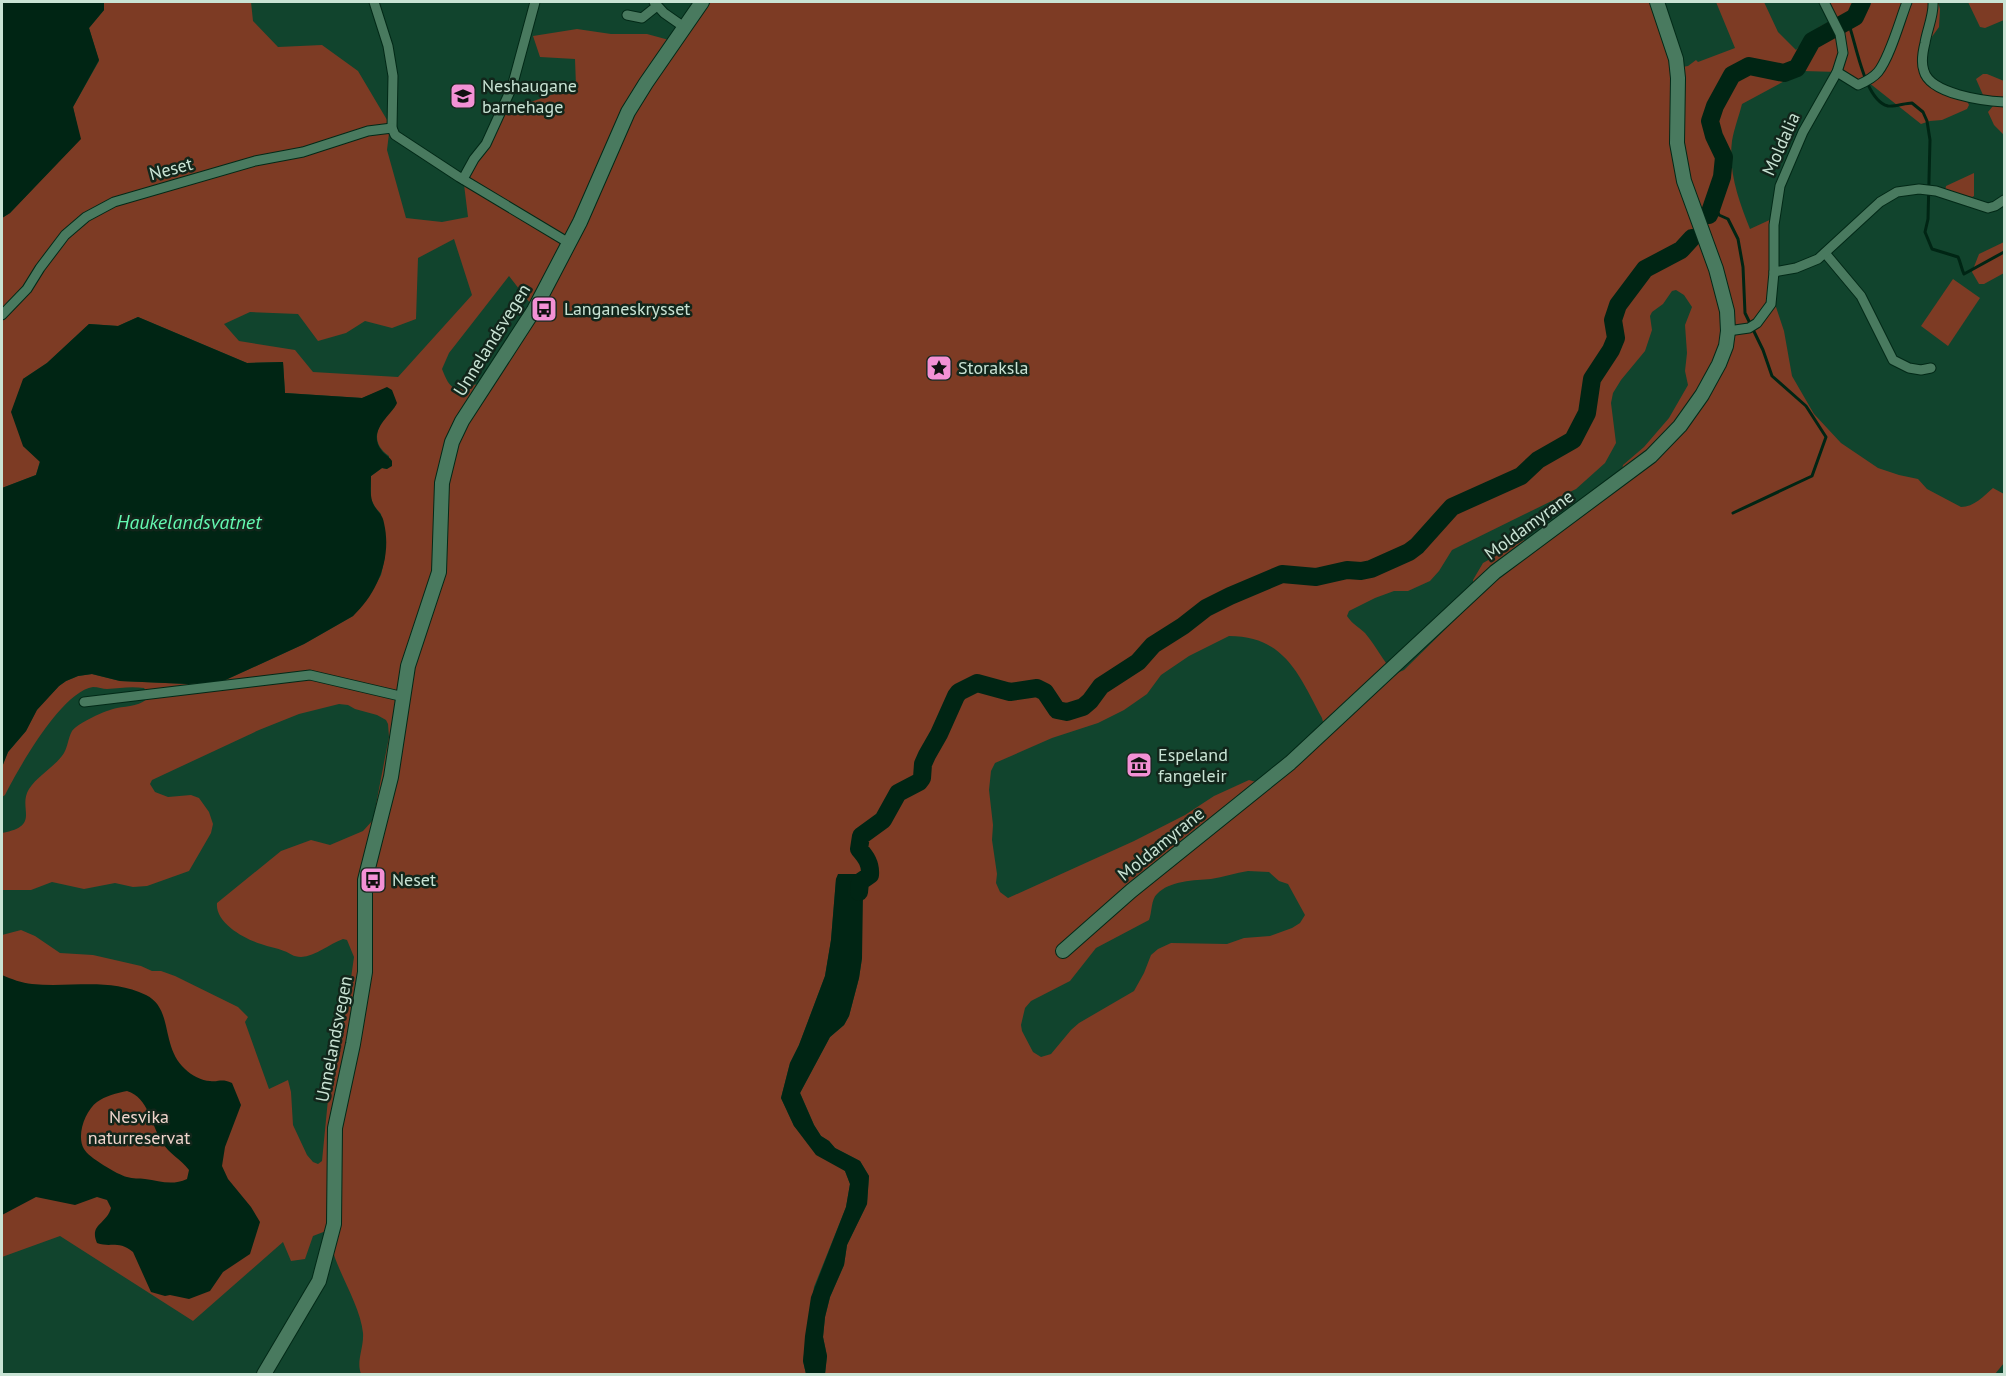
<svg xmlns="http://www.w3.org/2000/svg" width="2006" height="1376" viewBox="0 0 2006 1376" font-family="'PT Sans',sans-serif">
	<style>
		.green { fill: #7d3b24; fill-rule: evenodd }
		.water { fill: #002514; fill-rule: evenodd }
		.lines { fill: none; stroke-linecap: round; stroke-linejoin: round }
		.stream { stroke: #002514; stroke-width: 3 }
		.river { stroke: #002514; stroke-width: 18 }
		.street-casing { stroke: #022917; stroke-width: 11 }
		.secondary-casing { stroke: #022917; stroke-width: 16 }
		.street { stroke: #497a5f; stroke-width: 9 }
		.secondary { stroke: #497a5f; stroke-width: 14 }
		.labels { text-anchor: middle; stroke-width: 5; stroke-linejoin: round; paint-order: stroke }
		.poi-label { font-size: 18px; fill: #c9e3d4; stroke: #12261b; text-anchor: start }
		.street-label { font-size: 18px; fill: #c9e3d4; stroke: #12261b }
		.park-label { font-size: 18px; fill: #f1d6cd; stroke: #12261b }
		.water-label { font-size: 20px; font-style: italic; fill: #64f9b1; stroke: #12261b }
	</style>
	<rect width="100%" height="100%" fill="#11442d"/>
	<g class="green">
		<path d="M 104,2 L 251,2 L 253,21 L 278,47 L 322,45 L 358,71 L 390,125 L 387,150 L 406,218 L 442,222 L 468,217 L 463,176 L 508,110 L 576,86 L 575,59 L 540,57 L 533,36 L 577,29 L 611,34 L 647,34 L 680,43 L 711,2 L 1651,2 L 1662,27 L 1671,69 L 1688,66 L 1696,60 L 1698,62 L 1735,48 L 1716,2 L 1764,2 L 1778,32 L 1796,50 L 1819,27 L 1831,21 L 1821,2 L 1938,2 L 1940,9 L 1939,27 L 1926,45 L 1923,73 L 1967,101 L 1969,105 L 1967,109 L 1942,120 L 1930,121 L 1921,124 L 1868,82 L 1862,86 L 1838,72 L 1803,71 L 1742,104 C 1739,116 1734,129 1732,141 C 1728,172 1739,201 1750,229 L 1776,217 L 1774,301 L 1784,331 L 1792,376 L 1814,414 L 1841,443 L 1878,468 L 1899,475 L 1918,479 L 1927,489 L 1961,507 C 1974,507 1984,496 1993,488 L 2004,494 L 2004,1363 L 1995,1374 L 825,1374 L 827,1356 L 823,1337 L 825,1317 L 830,1297 L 844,1265 L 847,1245 L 867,1204 L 869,1176 L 860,1161 L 835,1148 L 829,1141 L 821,1136 L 814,1125 L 800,1093 L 830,1037 L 844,1025 L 849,1016 L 859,978 L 862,958 L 861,903 L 865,883 L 870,880 L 868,874 L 839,874 L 836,879 L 831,940 L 825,976 L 799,1045 L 790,1063 L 781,1098 L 794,1126 L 845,1171 L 850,1184 L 846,1207 L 814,1287 L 803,1361 L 806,1374 L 361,1374 C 356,1361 364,1348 363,1333 C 361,1310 343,1280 335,1258 C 332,1249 332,1238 326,1231 L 313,1236 L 305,1259 L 291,1261 L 283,1242 L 193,1321 L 60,1236 L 2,1257 L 2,935 L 21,930 L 35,936 L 60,953 L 93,955 L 141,966 L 152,971 L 161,971 L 175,976 L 238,1007 L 248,1017 L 245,1022 L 269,1089 L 288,1080 L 291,1092 L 293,1125 L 307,1155 L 313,1162 L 318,1164 L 322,1161 L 329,1089 L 347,1006 L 354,957 L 347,940 L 343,939 C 329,944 316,956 301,957 C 293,957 290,953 284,951 C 277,948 269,947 261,944 C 245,939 215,923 217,903 L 281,851 L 311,840 L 330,845 L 363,831 L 373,820 L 389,737 L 388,724 L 386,720 L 377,715 L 355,709 L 348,705 L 339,704 L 299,714 L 259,730 L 152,780 L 150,784 L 155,792 L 168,797 L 191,795 L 199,798 L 209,812 L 213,824 L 211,833 L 189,871 L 147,886 L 133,887 L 115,883 L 84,889 L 52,882 L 31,890 L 2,890 L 2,833 C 42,826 17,808 29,789 C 38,775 55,767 64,753 C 68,746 68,738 72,731 C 78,723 106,710 117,708 C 128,706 142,706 150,696 L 144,688 C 131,686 120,688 107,689 C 103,689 98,687 93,687 C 62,691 18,769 5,795 L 2,797 L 2,767 L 8,752 L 26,731 L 37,709 L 59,686 L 66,681 L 78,676 L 92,674 L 120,681 L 188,684 L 221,682 L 304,644 L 353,616 L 359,609 L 376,584 L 381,575 L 385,557 L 381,514 L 375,507 L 371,499 L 371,476 L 382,468 L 387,469 L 389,456 C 367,441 379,421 395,407 L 387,388 L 362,398 L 285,393 L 283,362 L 247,363 L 138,317 L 118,326 L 89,324 L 47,363 L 23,379 L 23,446 L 40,461 L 36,475 L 2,488 L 2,218 L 10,213 L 80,139 L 73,107 L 99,61 L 89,28 L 104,10 ZM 454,239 L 472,295 L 398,377 L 313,372 L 295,350 L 239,341 L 224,324 L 250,312 L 298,314 L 318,341 L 346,333 L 365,321 L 392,328 L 416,319 L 418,258 ZM 509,276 L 537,312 L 480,386 L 477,384 C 455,392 451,392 442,369 L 449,353 ZM 1676,290 L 1684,295 L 1692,307 L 1685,325 L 1687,353 L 1685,371 L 1688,385 L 1669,418 L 1644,447 L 1623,465 L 1620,478 L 1621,487 L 1565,529 L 1552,535 L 1524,540 L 1483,563 L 1473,580 L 1473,598 L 1468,607 L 1404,670 L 1395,674 C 1383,661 1376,646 1365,633 C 1358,626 1353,625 1347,616 L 1349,611 L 1375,598 L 1394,591 L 1408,591 L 1430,581 L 1439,571 L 1452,550 L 1576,489 L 1605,463 L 1616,443 L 1611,403 L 1613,393 L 1621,380 L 1645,351 L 1652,330 L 1650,316 L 1652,312 L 1663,304 L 1672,291 ZM 1229,636 C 1285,636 1299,675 1322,718 L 1324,726 L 1263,784 L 1249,780 L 1214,796 L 1185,815 L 1134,841 L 1008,898 L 1000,892 L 996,883 L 997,874 L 992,840 L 993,825 L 989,790 L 991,771 L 995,763 L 1052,738 L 1098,723 L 1124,710 L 1147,694 L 1161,675 L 1189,656 ZM 1248,871 L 1269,872 L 1279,881 L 1288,884 L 1305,915 L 1300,923 L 1292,928 L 1270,936 L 1244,938 L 1227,944 L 1171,943 L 1158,949 L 1151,955 L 1144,973 L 1134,991 L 1079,1023 L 1071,1030 L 1051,1054 L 1041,1057 L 1033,1052 L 1022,1031 L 1021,1025 L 1025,1008 L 1031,1001 L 1070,981 L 1096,948 L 1149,920 C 1152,913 1151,899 1157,894 C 1169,881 1195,880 1211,879 C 1223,877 1236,873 1248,871 Z"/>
		<polygon points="1968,2 2004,2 2004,20 1985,28 1980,27"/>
		<polygon points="1983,74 1987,74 2004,81 2004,135 1994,125 1988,112 1993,106 1992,97 1983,95 1976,79"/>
		<polygon points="1974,173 1974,196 1972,197 1945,191 1946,186"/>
		<polygon points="2004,242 2004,273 1984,284 1979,284 1972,272 1979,254"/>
		<polygon points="1953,279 1980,298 1948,346 1921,326"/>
	</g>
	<g class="water">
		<polygon points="2,2 104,2 104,10 89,28 99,60 73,107 81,139 10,213 2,218"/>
		<path d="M 138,317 L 247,363 L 283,362 L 285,393 L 362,398 L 387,387 L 392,390 L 397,403 C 391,416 366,431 382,451 C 385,455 389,456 392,461 L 392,466 L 387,469 L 382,468 L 371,476 C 371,486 369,498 375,507 C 379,513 383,516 384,523 C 392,557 378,593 353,616 L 304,644 L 221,682 L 188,684 L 120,681 L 92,674 L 78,676 L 66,681 L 59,686 L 37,710 L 26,731 L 8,752 L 2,767 L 2,488 L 36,475 L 40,462 L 23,446 L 11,412 L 23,379 L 47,363 L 89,324 L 118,326 Z"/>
		<polygon points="838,874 868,874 872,876 865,884 863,893 862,958 859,978 849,1016 844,1025 830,1037 800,1093 814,1125 821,1136 829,1141 835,1148 860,1161 869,1176 867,1204 847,1245 844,1265 830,1297 825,1317 823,1337 827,1356 825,1374 806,1374 803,1361 805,1336 811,1297 846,1207 850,1184 845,1171 816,1155 794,1126 781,1098 790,1063 799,1045 825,976 831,940 836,879"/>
		<path d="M 2,975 C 11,979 22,983 32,984 C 71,988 109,977 146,995 C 174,1009 160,1046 185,1069 C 191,1075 202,1081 210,1081 C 220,1082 221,1078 232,1083 L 241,1105 L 225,1147 L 222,1166 L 228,1179 L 251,1207 L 260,1222 L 250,1254 L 223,1272 L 210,1291 L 189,1299 L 170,1295 L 165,1296 L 151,1292 L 133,1252 C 118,1240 110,1248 97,1243 C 89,1224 106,1225 111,1208 L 107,1200 L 97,1197 L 75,1205 L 36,1197 L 2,1215 ZM 127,1091 C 149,1098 151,1125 162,1142 C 169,1154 181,1159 189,1170 L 187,1179 C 172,1186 160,1181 145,1179 C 139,1178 133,1179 127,1177 C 118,1175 88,1157 84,1149 C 76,1136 85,1111 97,1102 C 105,1096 117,1093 127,1091 Z"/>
	</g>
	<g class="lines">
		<g class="stream">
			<path d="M 1848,22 C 1856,42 1864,100 1888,106 C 1895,107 1905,103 1912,103 L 1923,112 L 1927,121 L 1930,140 L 1928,219 L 1925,232 L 1932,249 L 1958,257 C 1961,263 1961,268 1964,274 L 2004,252"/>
			<polyline points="1713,202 1719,215 1728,219 1738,239 1743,267 1745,313 1763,350 1772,376 1806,406 1826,437 1812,476 1733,513"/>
		</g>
		<g class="river">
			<polyline points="1709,215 1722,177 1724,157 1714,136 1710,121 1715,106 1732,75 1749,66 1784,73 1797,68 1812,41 1855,17 1862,2"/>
			<path d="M 859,892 L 860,882 L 870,875 C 871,864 866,857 859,849 L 861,836 L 883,820 L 898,793 L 919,782 L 922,778 L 923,764 L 927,755 L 939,734 L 956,696 L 959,692 L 977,683 L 1010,692 L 1037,688 L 1045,692 L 1057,710 L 1067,712 L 1083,707 L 1090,701 L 1101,686 L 1138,662 L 1153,645 L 1183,626 L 1206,608 L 1230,596 L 1282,574 L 1316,577 L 1347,570 L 1361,571 L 1371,569 L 1409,552 L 1417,546 L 1452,507 L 1521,476 L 1538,460 L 1573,440 L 1587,413 L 1592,379 L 1611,350 L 1616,338 L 1613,320 L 1618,305 L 1645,269 L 1681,250 L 1692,238"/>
		</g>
		<g class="street-casing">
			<g id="street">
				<polyline points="374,2 388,46 393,76 392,128 395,135 459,177 569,243"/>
				<polyline points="654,2 664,13 684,27"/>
				<path d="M 1933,2 C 1934,15 1927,30 1925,43 C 1923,51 1921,63 1924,71 C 1930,94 1984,101 2004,102"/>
				<polyline points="627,15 642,18 657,6"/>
				<path d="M 1837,72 L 1858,85 C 1865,82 1873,78 1878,72 C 1890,57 1900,20 1907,2"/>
				<polyline points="463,179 474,159 486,144 512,87 535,2"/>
				<polyline points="1825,253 1861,296 1893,360 1909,368 1921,370 1931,368"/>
				<polyline points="1774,272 1796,268 1818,259 1880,202 1897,192 1919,189 1936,191 1988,208 1995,206 2004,200"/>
				<polyline points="2,315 27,289 40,268 65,235 86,217 114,202 255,161 303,152 368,131 392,128"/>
				<polyline points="1728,331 1749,328 1757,323 1771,304 1774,272 1774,225 1780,186 1803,132 1837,72 1843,53 1840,34 1824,2"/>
				<polyline points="84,702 310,675 404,697"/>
			</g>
		</g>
		<g class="secondary-casing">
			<g id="secondary">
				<polyline points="1063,951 1131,891 1290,763 1495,572 1651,456 1680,426 1702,395 1719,364 1726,346 1728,331 1727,311 1716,269 1684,181 1677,143 1678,78 1676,59 1657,2"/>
				<polyline points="264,1374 319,1281 334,1224 335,1128 353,1044 365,972 365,880 391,777 408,666 439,572 442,483 452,442 462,421 534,310 580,222 628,112 646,83 702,2"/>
			</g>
		</g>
		<use href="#street" class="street"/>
		<use href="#secondary" class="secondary"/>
	</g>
	<defs>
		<g id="school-square" transform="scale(1.35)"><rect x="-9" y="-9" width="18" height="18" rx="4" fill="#f391d5" stroke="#12261b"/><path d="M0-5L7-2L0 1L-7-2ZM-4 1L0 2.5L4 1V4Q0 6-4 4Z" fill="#111"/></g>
		<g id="bus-square" transform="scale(1.35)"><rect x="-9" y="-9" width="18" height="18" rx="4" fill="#f391d5" stroke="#12261b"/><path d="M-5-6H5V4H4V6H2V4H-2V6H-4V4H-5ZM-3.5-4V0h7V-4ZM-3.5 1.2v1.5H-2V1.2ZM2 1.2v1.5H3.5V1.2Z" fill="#111"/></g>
		<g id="sight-square" transform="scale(1.35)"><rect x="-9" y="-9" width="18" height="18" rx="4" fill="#f391d5" stroke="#12261b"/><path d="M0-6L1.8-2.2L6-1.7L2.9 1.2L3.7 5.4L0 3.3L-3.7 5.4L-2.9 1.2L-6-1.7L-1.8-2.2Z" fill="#111"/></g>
		<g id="museum-square" transform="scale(1.35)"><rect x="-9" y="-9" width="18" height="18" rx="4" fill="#f391d5" stroke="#12261b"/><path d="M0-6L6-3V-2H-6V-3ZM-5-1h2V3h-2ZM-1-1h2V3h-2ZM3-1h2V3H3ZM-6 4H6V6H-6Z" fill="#111"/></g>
	</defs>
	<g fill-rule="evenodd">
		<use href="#school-square" x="463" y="96"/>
		<use href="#bus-square" x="544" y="309"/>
		<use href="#sight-square" x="939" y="368"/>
		<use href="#museum-square" x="1139" y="765"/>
		<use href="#bus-square" x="373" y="880"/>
	</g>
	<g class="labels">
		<g class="poi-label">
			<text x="482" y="92">Neshaugane<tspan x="482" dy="21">barnehage</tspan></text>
			<text x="564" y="315">Langaneskrysset</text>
			<text x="958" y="374">Storaksla</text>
			<text x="1158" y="761">Espeland<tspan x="1158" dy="21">fangeleir</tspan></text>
			<text x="392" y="886">Neset</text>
		</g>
		<g class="street-label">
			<text transform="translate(1781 144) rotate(-66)" y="6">Moldalia</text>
			<text transform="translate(171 169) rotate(-15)" y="6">Neset</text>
			<text transform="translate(492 340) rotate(-58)" y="6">Unnelandsvegen</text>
			<text transform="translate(1529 525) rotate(-36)" y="6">Moldamyrane</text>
			<text transform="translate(1161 844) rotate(-39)" y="6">Moldamyrane</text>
			<text transform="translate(334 1039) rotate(-79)" y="6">Unnelandsvegen</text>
		</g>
		<g class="park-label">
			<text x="139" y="1123">Nesvika<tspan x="139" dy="21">naturreservat</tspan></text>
		</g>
		<g class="water-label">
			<text x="189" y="529">Haukelandsvatnet</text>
		</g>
	</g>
	<rect width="2006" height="1376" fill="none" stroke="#c9e3d4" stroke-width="6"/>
</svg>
